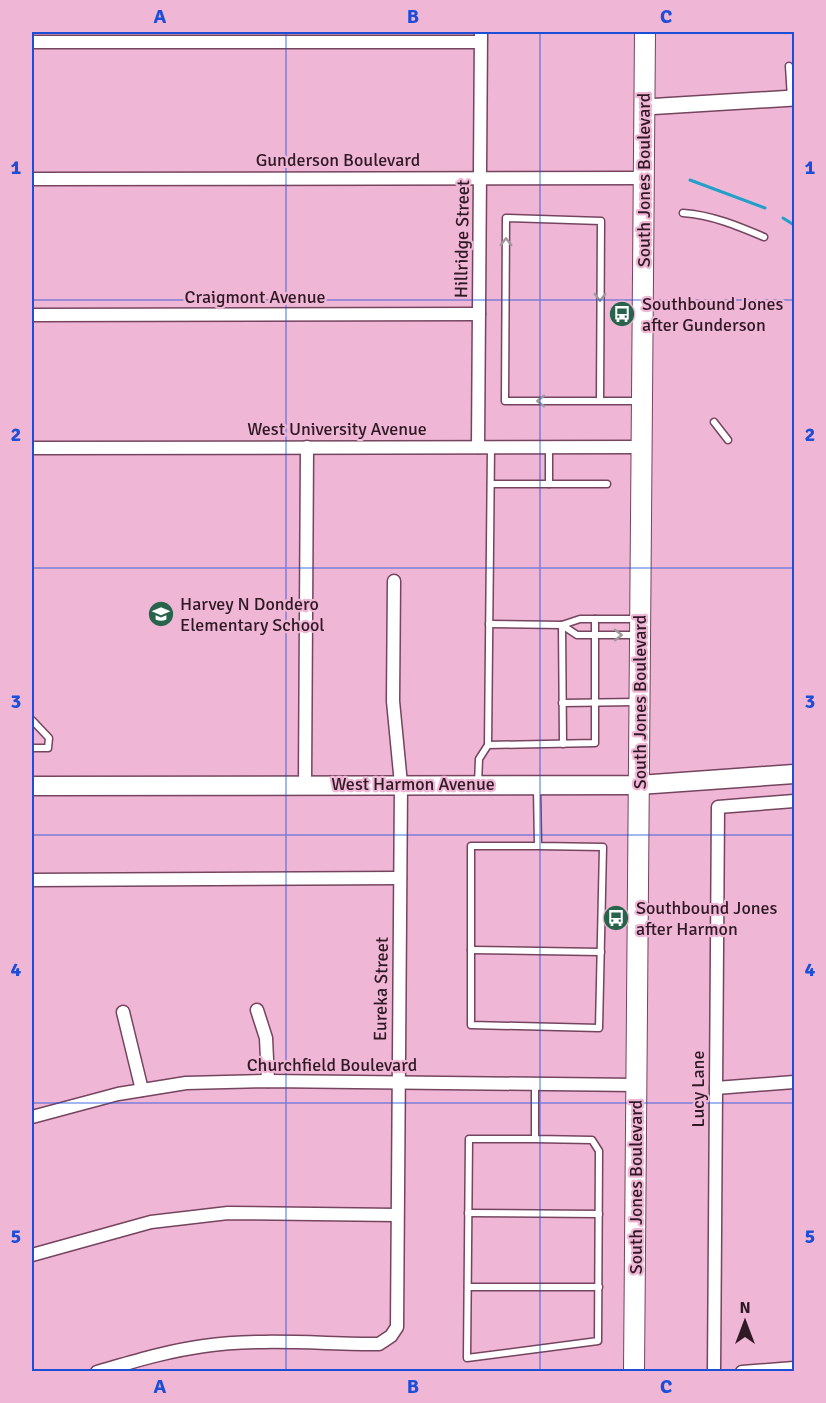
<svg xmlns="http://www.w3.org/2000/svg" width="826" height="1403" viewBox="0 0 826 1403" font-family="Signika,sans-serif">
	<style>
		.lines { fill: none; stroke-linecap: round; stroke-linejoin: round }
		.stream { stroke: #22a0c9; stroke-width: 3 }
		.service-casing { stroke: #75445f; stroke-width: 9 }
		.minor-casing { stroke: #75445f; stroke-width: 15 }
		.tertiary-casing { stroke: #75445f; stroke-width: 18 }
		.secondary-casing { stroke: #75445f; stroke-width: 21 }
		.primary-casing { stroke: #75445f; stroke-width: 22 }
		.service { stroke: #fff; stroke-width: 6 }
		.minor { stroke: #fff; stroke-width: 12 }
		.tertiary { stroke: #fff; stroke-width: 15 }
		.secondary { stroke: #fff; stroke-width: 18 }
		.primary { stroke: #fff; stroke-width: 20 }
		.oneway { stroke: #a1989d }
		.grid { fill: none; stroke: #1d4ed8; stroke-width: 1.5; stroke-opacity: 0.55 }
		.labels { text-anchor: middle; stroke-width: 4.5; stroke-linejoin: round; paint-order: stroke }
		.street-label { font-size: 18px; fill: #2e1925; stroke: #f0b6d5 }
		.poi-label { font-size: 18px; fill: #2e1925; stroke: #f0b6d5; text-anchor: start }
		.neatline { fill: none; stroke: #1d4ed8; stroke-width: 2 }
		.grid-label { font-size: 20px; text-anchor: middle; font-weight: bold; fill: #1d4ed8 }
	</style>
	<rect width="100%" height="100%" fill="#f0b6d5"/>
	<g class="lines">
		<g class="stream">
			<polyline points="690,180 765,208"/>
			<polyline points="783,218 794,225"/>
		</g>
		<g class="service-casing">
			<g id="service">
				<polyline points="789,66 791,98"/>
				<path d="M 683,213 C 712,215 738,226 764,237"/>
				<polyline points="600,401 601,221 506,218 505,401 640,401"/>
				<polyline points="714,422 728,440"/>
				<polyline points="491,447 488,745 595,743 595,619"/>
				<polyline points="549,447 549,484"/>
				<polyline points="491,484 607,484"/>
				<polyline points="489,624 562,625 580,619 637,619"/>
				<polyline points="562,625 563,744"/>
				<polyline points="562,625 577,635 636,635"/>
				<polyline points="562,703 637,702"/>
				<polyline points="32,720 49,738 48,748 32,748"/>
				<polyline points="478,784 479,759 488,745"/>
				<polyline points="537,788 538,846 471,846 471,1025 599,1028 603,847 538,846"/>
				<polyline points="471,950 601,952"/>
				<polyline points="535,1084 535,1139 592,1140 599,1151 598,1341 467,1358 469,1139 535,1139"/>
				<polyline points="468,1213 599,1214"/>
				<polyline points="468,1287 599,1287"/>
			</g>
		</g>
		<g class="minor-casing">
			<g id="minor">
				<polyline points="32,42 480,42"/>
				<polyline points="32,179 644,178"/>
				<polyline points="32,315 479,314"/>
				<polyline points="478,447 481,32"/>
				<polyline points="32,448 642,447"/>
				<polyline points="305,784 307,447"/>
				<polyline points="32,880 400,878"/>
				<polyline points="257,1010 266,1038 268,1081"/>
				<polyline points="123,1012 142,1090"/>
				<polyline points="716,1088 794,1082"/>
				<polyline points="32,1117 118,1094 186,1083 268,1081 636,1085"/>
				<polyline points="32,1255 151,1222 228,1213 397,1215"/>
				<path d="M 97,1372 C 132,1362 167,1351 204,1346 C 261,1338 321,1344 379,1344 L 391,1336 L 397,1327 L 401,784 L 393,701 L 394,581"/>
				<polyline points="714,1372 718,807 794,801"/>
				<polyline points="742,1372 794,1368"/>
			</g>
		</g>
		<g class="tertiary-casing">
			<polyline id="tertiary" points="645,107 794,98"/>
		</g>
		<g class="secondary-casing">
			<polyline id="secondary" points="32,786 639,785 794,774"/>
		</g>
		<g class="primary-casing">
			<polyline id="primary" points="634,1372 645,32"/>
		</g>
		<use href="#service" class="service"/>
		<use href="#minor" class="minor"/>
		<use href="#tertiary" class="tertiary"/>
		<use href="#secondary" class="secondary"/>
		<use href="#primary" class="primary"/>
	</g>
	<defs><path id="oneway-chevron" d="M-2-3.5L2.5 0L-2 3.5" fill="none" stroke-width="1.6" stroke-linecap="round" stroke-linejoin="round" transform="scale(1.5)"/></defs>
	<g class="oneway">
		<use href="#oneway-chevron" transform="translate(506 242) rotate(-90)"/>
		<use href="#oneway-chevron" transform="translate(600 297) rotate(90)"/>
		<use href="#oneway-chevron" transform="translate(541 401) rotate(180)"/>
		<use href="#oneway-chevron" transform="translate(618 635)"/>
	</g>
	<path class="grid" d="M 286,32 L 286,1372M 540,32 L 540,1372M 32,300 L 794,300M 32,568 L 794,568M 32,835 L 794,835M 32,1103 L 794,1103"/>
	<defs>
		<g id="bus-disc" transform="scale(1.35)"><circle r="9.5" fill="#28634c" stroke="#f0b6d5"/><path d="M-5-6H5V4H4V6H2V4H-2V6H-4V4H-5ZM-3.5-4V0h7V-4ZM-3.5 1.2v1.5H-2V1.2ZM2 1.2v1.5H3.5V1.2Z" fill="#fff"/></g>
		<g id="school-disc" transform="scale(1.35)"><circle r="9.5" fill="#28634c" stroke="#f0b6d5"/><path d="M0-5L7-2L0 1L-7-2ZM-4 1L0 2.5L4 1V4Q0 6-4 4Z" fill="#fff"/></g>
	</defs>
	<g fill-rule="evenodd">
		<use href="#bus-disc" x="622" y="314"/>
		<use href="#school-disc" x="161" y="614"/>
		<use href="#bus-disc" x="616" y="918"/>
	</g>
	<g class="labels">
		<g class="street-label">
			<text x="338" y="166">Gunderson Boulevard</text>
			<text transform="translate(644 180) rotate(-90)" y="6">South Jones Boulevard</text>
			<text transform="translate(462 239) rotate(-89)" y="6">Hillridge Street</text>
			<text x="255" y="303">Craigmont Avenue</text>
			<text x="337" y="435">West University Avenue</text>
			<text transform="translate(640 702) rotate(-90)" y="6">South Jones Boulevard</text>
			<text x="413" y="790">West Harmon Avenue</text>
			<text transform="translate(381 989) rotate(-89)" y="6">Eureka Street</text>
			<text x="332" y="1071">Churchfield Boulevard</text>
			<text transform="translate(698 1089) rotate(-90)" y="6">Lucy Lane</text>
			<text transform="translate(636 1187) rotate(-90)" y="6">South Jones Boulevard</text>
		</g>
		<g class="poi-label">
			<text x="642" y="310">Southbound Jones<tspan x="642" dy="21">after Gunderson</tspan></text>
			<text x="180" y="610">Harvey N Dondero<tspan x="180" dy="21">Elementary School</tspan></text>
			<text x="636" y="914">Southbound Jones<tspan x="636" dy="21">after Harmon</tspan></text>
		</g>
	</g>
	<rect width="826" height="1403" fill="none" stroke="#f0b6d5" stroke-width="66"/>
	<g transform="translate(745 1322)" stroke="#f0b6d5" stroke-width="4.5" paint-order="stroke">
	<path d="M0-4.5L10 22L0 15L-10 22Z" fill="#2e1925"/>
	<text y="-9" font-size="16" font-weight="bold" text-anchor="middle" fill="#2e1925">N</text>
	</g>
	<rect x="33" y="33" width="760" height="1337" class="neatline"/>
	<g class="grid-label">
		<text x="160" y="23">A</text>
		<text x="413" y="23">B</text>
		<text x="666" y="23">C</text>
		<text x="16" y="174">1</text>
		<text x="810" y="174">1</text>
		<text x="16" y="441">2</text>
		<text x="810" y="441">2</text>
		<text x="16" y="708">3</text>
		<text x="810" y="708">3</text>
		<text x="16" y="976">4</text>
		<text x="810" y="976">4</text>
		<text x="16" y="1243">5</text>
		<text x="810" y="1243">5</text>
		<text x="160" y="1393">A</text>
		<text x="413" y="1393">B</text>
		<text x="666" y="1393">C</text>
	</g>
</svg>
